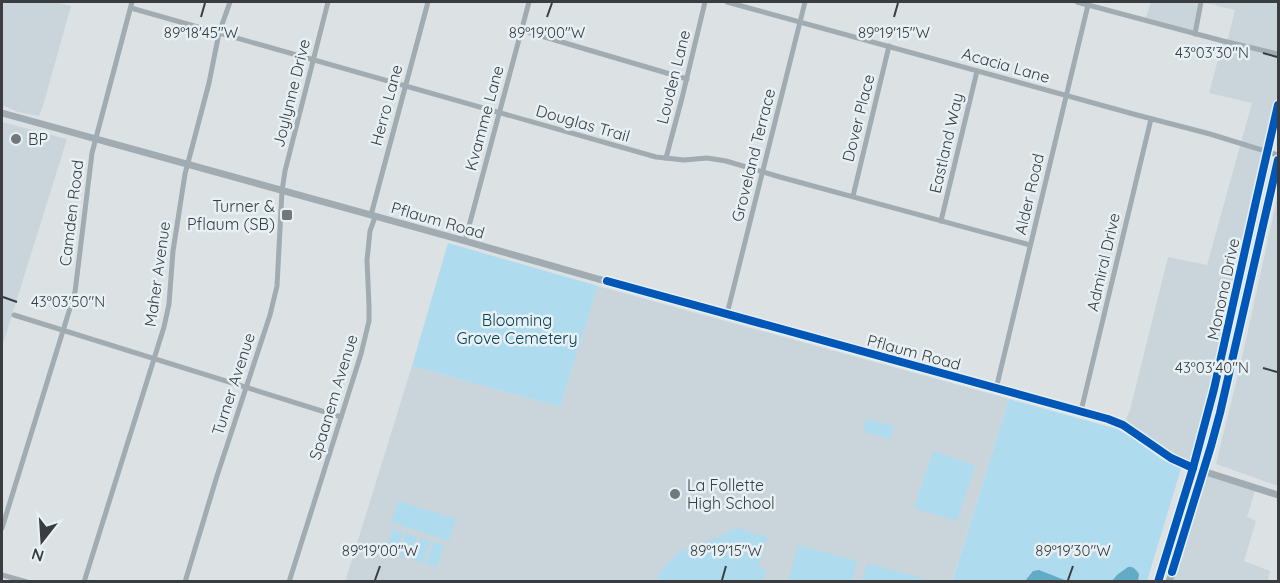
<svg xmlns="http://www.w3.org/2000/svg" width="1280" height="583" viewBox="0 0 1280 583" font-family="Quicksand,sans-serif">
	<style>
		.built { fill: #c9d5da }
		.green { fill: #afdbee }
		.water { fill: #63aac4 }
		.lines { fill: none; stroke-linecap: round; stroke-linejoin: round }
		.minor { stroke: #a0acb1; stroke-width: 5 }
		.tertiary { stroke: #a0acb1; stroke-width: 7 }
		.cycleway-casing { stroke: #e6f0f5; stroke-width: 11 }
		.cycleway { stroke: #0057b8; stroke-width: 8 }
		.ticks { fill: none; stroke: #393d3f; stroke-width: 2 }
		.poi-dot { fill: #727779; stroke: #e6f0f5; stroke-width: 2 }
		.labels { text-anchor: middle; stroke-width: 5; stroke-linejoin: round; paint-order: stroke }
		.street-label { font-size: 16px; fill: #393d3f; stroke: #e6f0f5 }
		.poi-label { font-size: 16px; fill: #393d3f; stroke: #e6f0f5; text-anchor: start }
		.park-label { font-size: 16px; fill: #064053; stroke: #e6f0f5 }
		.ticks-label { font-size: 15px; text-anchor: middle; fill: #393d3f; stroke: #e6f0f5; stroke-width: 5; stroke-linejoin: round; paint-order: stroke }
	</style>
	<rect width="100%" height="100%" fill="#dce2e4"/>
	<g class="built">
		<polygon points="2,2 55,2 71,6 42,109 39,116 18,112 2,105"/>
		<polygon points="1151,2 1278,2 1278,105 1193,468 1123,425 1130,410 1168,257 1207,265 1252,103 1209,93 1223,41 1227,42 1235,10 1201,2 1195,34 1145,20"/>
		<polygon points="2,122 67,139 2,347"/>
		<polygon points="1278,194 1278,486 1216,464 1241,362"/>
		<polygon points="598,286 1009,399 952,581 345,582 412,366 560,407"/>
		<polygon points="1204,471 1256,488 1247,517 1256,521 1244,561 1270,571 1268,581 1169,582"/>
	</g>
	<g class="green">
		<polygon points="448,243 598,286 560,407 412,366"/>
		<polygon points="1009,399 1117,429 1131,437 1161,459 1181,469 1147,581 952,582"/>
		<polygon points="866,419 894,426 891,439 863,432"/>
		<polygon points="933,451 975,465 957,521 914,508"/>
		<polygon points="398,501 456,519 449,541 391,522"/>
		<polygon points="736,528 768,537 758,567 767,570 763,581 657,581 661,570 678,553 718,537"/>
		<polygon points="393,529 403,532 396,554 386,551"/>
		<polygon points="406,533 417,537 409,559 399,556"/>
		<polygon points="420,538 430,541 423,563 413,560"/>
		<polygon points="433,542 444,545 437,567 426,564"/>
		<polygon points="798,545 857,561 852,581 788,581"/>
		<polygon points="867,563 928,580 927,581 862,581"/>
	</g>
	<g class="water">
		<path d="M 1128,567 C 1133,566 1136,570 1139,574 L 1138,581 L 1112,581 L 1117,575 Z"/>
		<polygon points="1039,570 1067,581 1025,581 1033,571"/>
	</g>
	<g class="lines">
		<g class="minor">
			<polyline points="727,2 1137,115 1210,134 1278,155"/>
			<polyline points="1077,2 1223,41 1278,54"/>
			<polyline points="131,8 656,157 684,160 707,158 726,161 780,177 1030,245"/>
			<polyline points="521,30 687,79"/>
			<polyline points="1195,34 1201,2"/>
			<polyline points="666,158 682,98 705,2"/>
			<polyline points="853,196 889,46"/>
			<polyline points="371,215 428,2"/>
			<polyline points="941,221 977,71"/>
			<polyline points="465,241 529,2"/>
			<polyline points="727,314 805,2"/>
			<polyline points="14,315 341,417"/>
			<polyline points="996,389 1088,5"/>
			<polyline points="1081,411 1151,119"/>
			<polyline points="2,528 75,292 92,153 132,2"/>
			<polyline points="2,575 27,582"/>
			<polyline points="84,582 164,327 169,304 173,251 185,174 209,83 219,33 230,2"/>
			<polyline points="185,582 217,476 270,315 277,286 282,191 285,171 328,2"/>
			<polyline points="289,582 361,354 369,321 369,306 367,260 370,231 375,217"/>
		</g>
		<g class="tertiary">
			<polyline points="2,113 465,241 598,279 1087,412 1123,425 1171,458 1187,466 1278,495"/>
			<polyline points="1158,582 1193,468 1214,389 1256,201 1278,105"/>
			<polyline points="1169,582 1211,446 1220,413 1278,160"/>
		</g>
		<g class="cycleway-casing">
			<g id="cycleway">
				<polyline points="607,281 1108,419 1123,425 1171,458 1193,468"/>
				<polyline points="1172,572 1211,446 1220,413 1278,160"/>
				<polyline points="1158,582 1193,468 1214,389 1256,201 1278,105"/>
			</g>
		</g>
		<use href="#cycleway" class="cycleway"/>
	</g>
	<path class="ticks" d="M 201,17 L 205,3M 547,17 L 552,3M 894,17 L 898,3M 1263,53 L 1277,57M 3,297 L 17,302M 1263,368 L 1277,372M 375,580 L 380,566M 722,580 L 726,566M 1068,580 L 1073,566"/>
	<g class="poi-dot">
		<circle cx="16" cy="139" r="6"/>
		<rect x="281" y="209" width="12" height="12" rx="3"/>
		<circle cx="675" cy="494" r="6"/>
	</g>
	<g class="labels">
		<g class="street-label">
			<text transform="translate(1006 65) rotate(16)" y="6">Acacia Lane</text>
			<text transform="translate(673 77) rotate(-76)" y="6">Louden Lane</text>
			<text transform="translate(291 93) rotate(-76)" y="6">Joylynne Drive</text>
			<text transform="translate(386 105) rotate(-75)" y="6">Herro Lane</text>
			<text transform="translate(484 118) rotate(-75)" y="6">Kvamme Lane</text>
			<text transform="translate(858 118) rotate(-76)" y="6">Dover Place</text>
			<text transform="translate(583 123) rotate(16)" y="6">Douglas Trail</text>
			<text transform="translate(946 143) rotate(-77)" y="6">Eastland Way</text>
			<text transform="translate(753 155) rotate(-76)" y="6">Groveland Terrace</text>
			<text transform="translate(1029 194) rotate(-77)" y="6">Alder Road</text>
			<text transform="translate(71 213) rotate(-83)" y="6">Camden Road</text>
			<text transform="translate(438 220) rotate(16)" y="6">Pflaum Road</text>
			<text transform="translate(1103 262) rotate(-77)" y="6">Admiral Drive</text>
			<text transform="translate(157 274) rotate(-82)" y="6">Maher Avenue</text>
			<text transform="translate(1223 289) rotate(-78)" y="6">Monona Drive</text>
			<text transform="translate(914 352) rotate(15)" y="6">Pflaum Road</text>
			<text transform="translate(233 384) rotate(-72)" y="6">Turner Avenue</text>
			<text transform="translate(333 397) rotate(-73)" y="6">Spaanem Avenue</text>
		</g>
		<g class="poi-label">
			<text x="28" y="145">BP</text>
			<text x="275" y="212" text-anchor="end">Turner &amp;<tspan x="275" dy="18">Pflaum (SB)</tspan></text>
			<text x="687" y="491">La Follette<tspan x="687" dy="18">High School</tspan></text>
		</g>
		<g class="park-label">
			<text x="517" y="326">Blooming<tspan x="517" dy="18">Grove Cemetery</tspan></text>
		</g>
	</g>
	<g class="ticks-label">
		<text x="201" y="38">89°18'45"W</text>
		<text x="547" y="38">89°19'00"W</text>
		<text x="894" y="38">89°19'15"W</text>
		<text x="1212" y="58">43°03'30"N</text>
		<text x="68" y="307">43°03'50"N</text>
		<text x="1212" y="373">43°03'40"N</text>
		<text x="380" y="556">89°19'00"W</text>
		<text x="726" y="556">89°19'15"W</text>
		<text x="1073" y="556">89°19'30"W</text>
	</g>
	<rect width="1280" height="583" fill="none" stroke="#393d3f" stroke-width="6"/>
	<g transform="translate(42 541) rotate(197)" stroke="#e6f0f5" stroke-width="4.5" paint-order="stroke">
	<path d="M0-4.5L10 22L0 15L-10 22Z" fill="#393d3f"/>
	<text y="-9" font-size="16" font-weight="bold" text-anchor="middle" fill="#393d3f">N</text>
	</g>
</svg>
